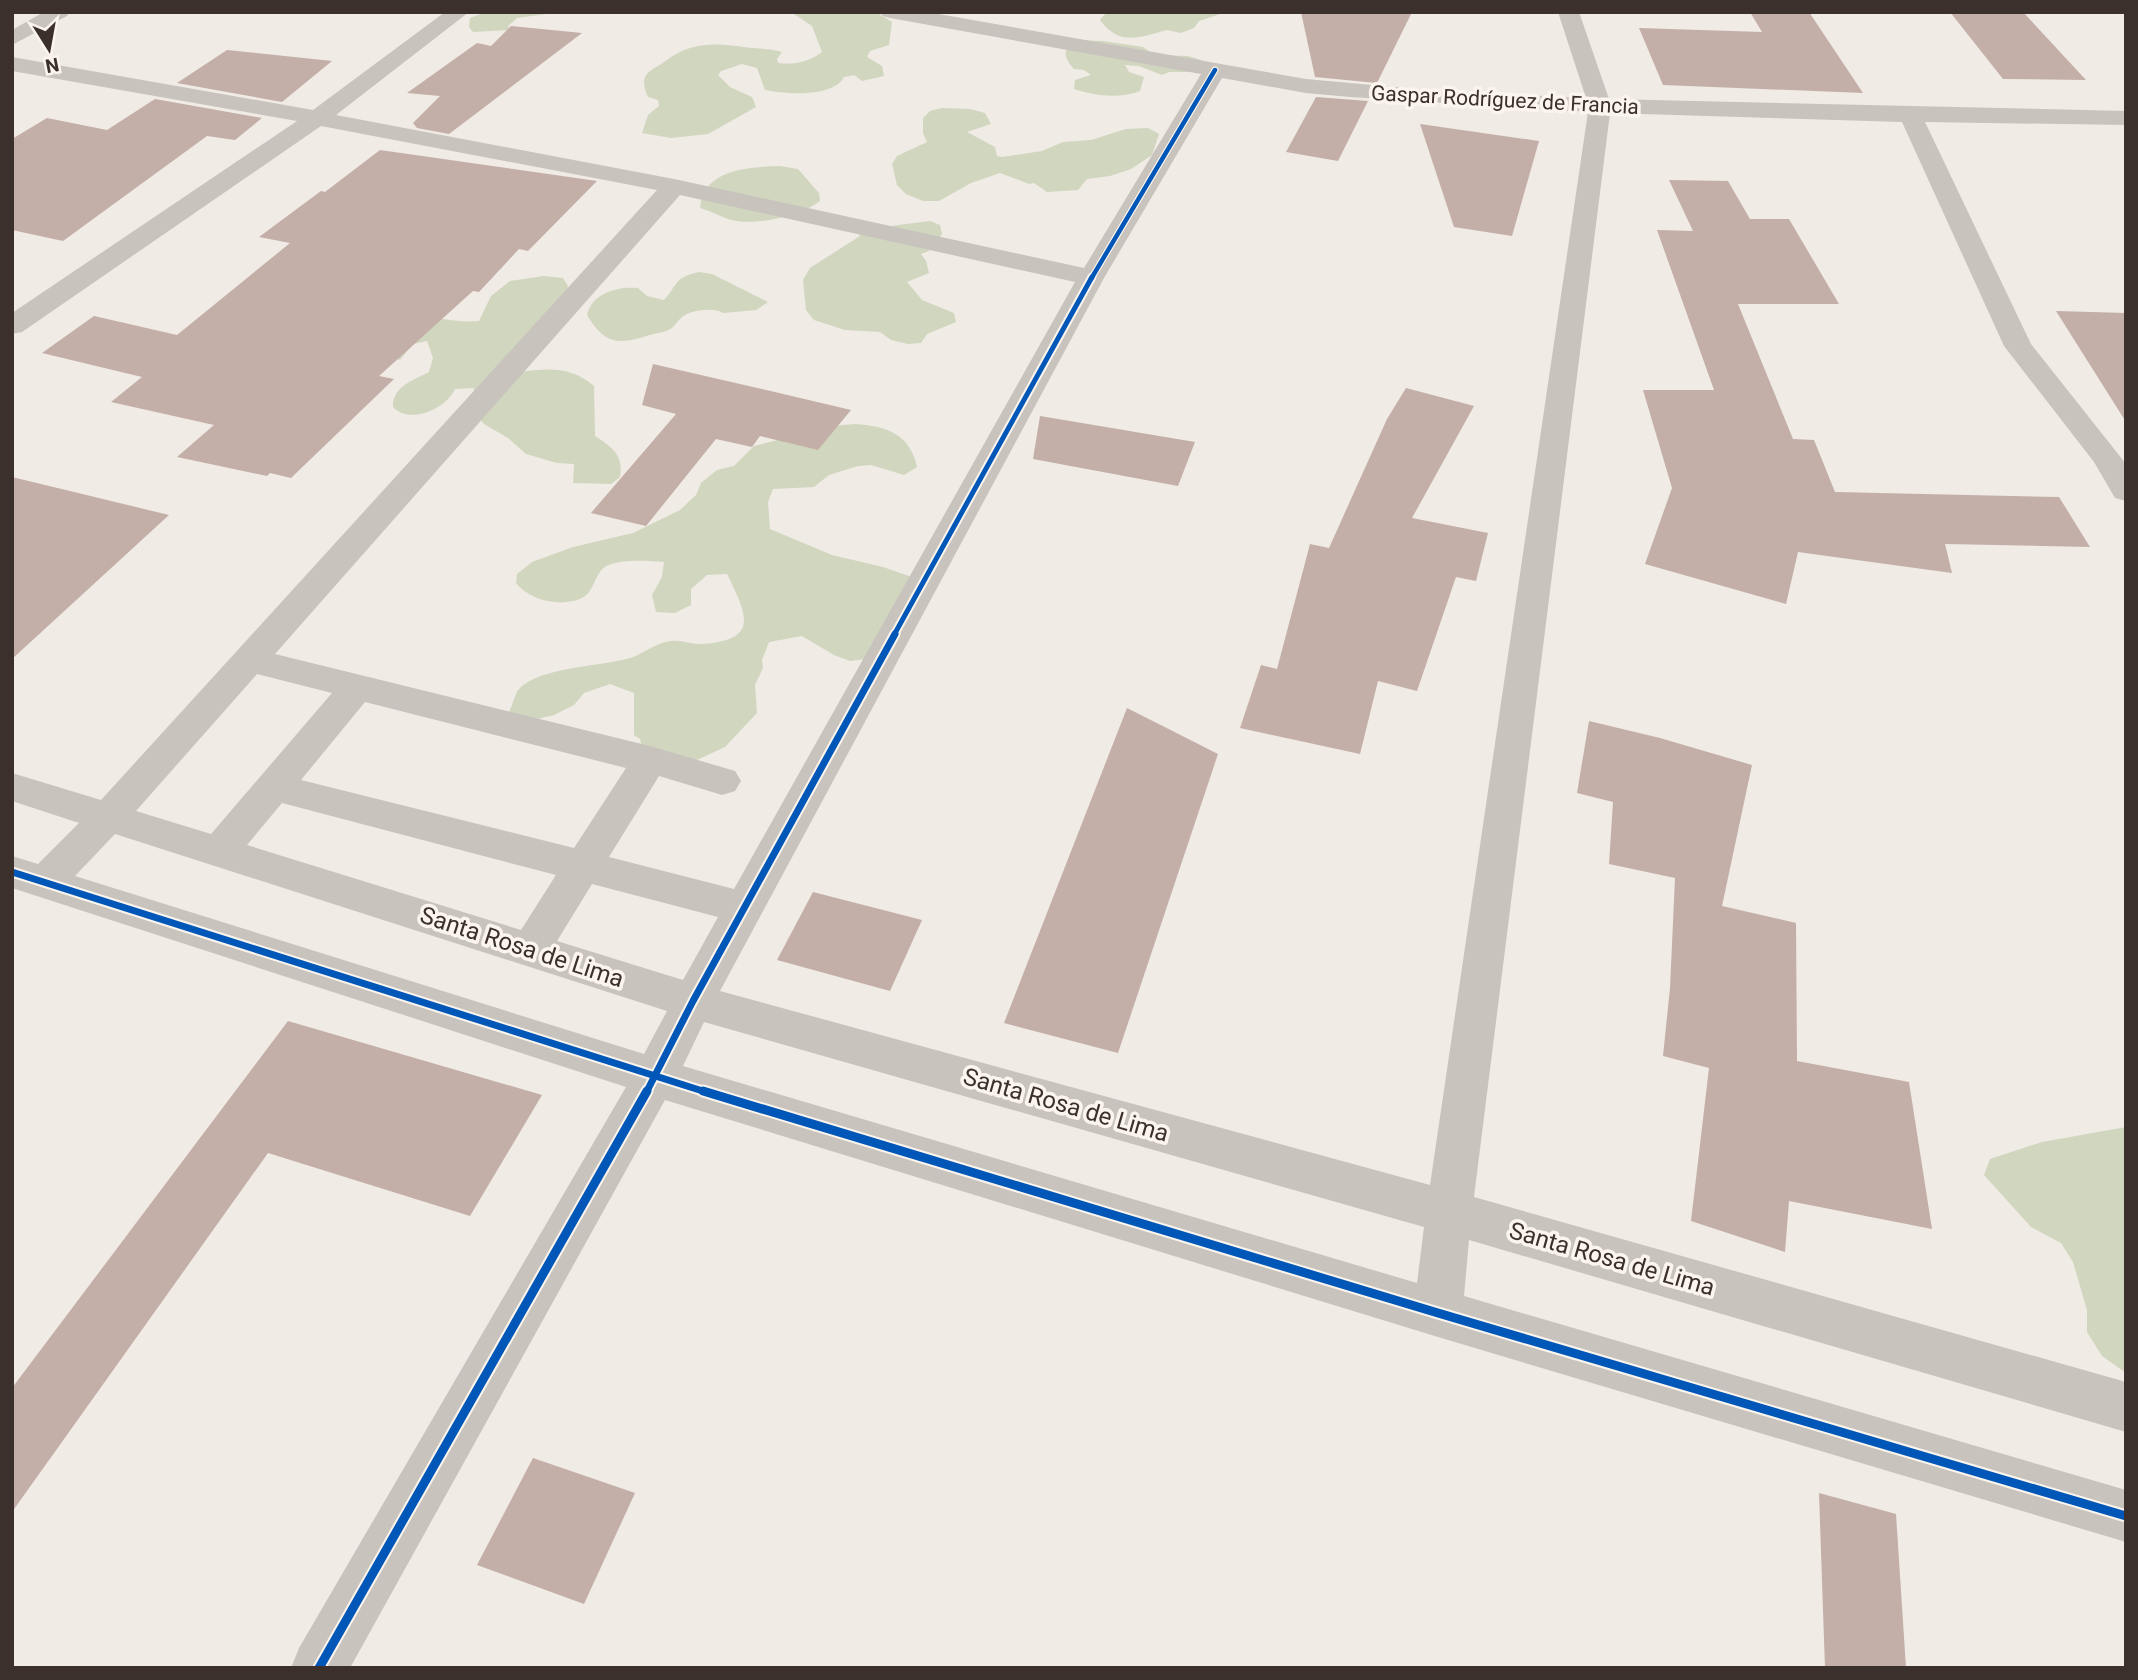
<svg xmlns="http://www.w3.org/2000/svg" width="2138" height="1680" viewBox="0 0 2138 1680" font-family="Roboto,sans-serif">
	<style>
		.green { fill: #d1d6bf }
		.building { fill: #c3afa7 }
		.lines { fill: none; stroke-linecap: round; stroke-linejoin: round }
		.minor { fill: #c9c3be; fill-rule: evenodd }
		.cycleway-far3-casing { stroke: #fbf5ee; stroke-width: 7 }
		.cycleway-far2-casing { stroke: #fbf5ee; stroke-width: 9 }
		.cycleway-far1-casing { stroke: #fbf5ee; stroke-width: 11 }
		.cycleway-casing { stroke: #fbf5ee; stroke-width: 13 }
		.cycleway-far3 { stroke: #0057b8; stroke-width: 4.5 }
		.cycleway-far2 { stroke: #0057b8; stroke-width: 5 }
		.cycleway-far1 { stroke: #0057b8; stroke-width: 7 }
		.cycleway { stroke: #0057b8; stroke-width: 9 }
		.labels { text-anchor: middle; stroke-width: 7; stroke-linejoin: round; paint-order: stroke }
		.far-street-label { font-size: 21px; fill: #3b302b; stroke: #fbf5ee }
		.street-label { font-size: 24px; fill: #3b302b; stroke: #fbf5ee }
	</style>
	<rect width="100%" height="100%" fill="#f0ebe5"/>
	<g class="green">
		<polygon points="486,12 560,12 517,18 508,26 510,30 473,32 469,27 470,18"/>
		<path d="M 791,12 L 876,12 L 892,22 L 889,45 L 870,51 L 867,57 L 882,66 L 884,76 L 862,81 L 854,75 L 844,77 C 833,98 785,94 765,90 L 757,68 L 742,64 L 721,71 L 718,75 L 730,87 L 752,97 L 756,107 L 708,134 L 671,138 L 642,133 L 648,115 L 659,106 L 658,100 L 648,97 C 637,72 651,72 667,60 C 692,42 714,43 744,47 C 757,49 769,48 782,52 L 777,59 L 778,63 C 794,65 809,62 822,52 L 812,26 Z"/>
		<path d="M 1107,12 L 1226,12 L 1199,21 L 1194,28 L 1181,33 L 1167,30 C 1140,37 1120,47 1100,20 Z"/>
		<path d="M 1077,40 L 1103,41 L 1143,47 L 1154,55 L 1188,56 L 1201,60 L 1197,72 L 1169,72 L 1162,75 L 1139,66 L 1125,65 L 1129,72 L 1144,77 L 1140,91 C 1118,99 1096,96 1074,89 L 1075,80 L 1091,75 L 1084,70 L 1074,69 C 1063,57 1062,48 1077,40 Z"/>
		<polygon points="942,108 970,109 985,113 991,124 967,132 995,147 997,156 1002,157 1042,151 1063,142 1091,140 1126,129 1148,128 1159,134 1152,155 1131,169 1110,176 1087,179 1078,190 1047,192 1034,183 1029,184 1000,173 971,183 939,201 923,201 906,194 897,185 892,164 897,156 927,142 923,133 923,118 930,111"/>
		<path d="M 780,166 L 798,169 L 819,193 L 820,201 C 801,216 755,226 731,220 C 721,217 711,211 700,208 C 703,169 749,167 780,166 Z"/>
		<polygon points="930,221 940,225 942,234 929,251 921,254 926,261 929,273 907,282 922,300 954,313 956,322 927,334 921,343 908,344 891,340 880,332 845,330 814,320 806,310 803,280 810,268 860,236 859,230"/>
		<path d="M 699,272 L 712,274 L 768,302 L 756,310 L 723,313 C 715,307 690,310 682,317 C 677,321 674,329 666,331 C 661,333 656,333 650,335 C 618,345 605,345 587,315 C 592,293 618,286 638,288 L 647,296 L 664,300 C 678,285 674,277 699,272 Z"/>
		<path d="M 544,276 L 563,278 L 568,286 L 564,301 L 513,373 C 544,369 568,364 594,386 L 595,436 C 612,447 624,455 620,477 L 611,484 L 573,483 L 574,464 L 557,463 L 526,454 L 508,438 L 484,424 L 472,410 L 474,388 L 455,389 C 446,409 410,425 393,407 C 393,386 412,381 429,372 L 433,358 L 427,341 L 413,344 L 400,360 L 383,355 L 416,316 C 437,317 458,323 479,321 L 491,296 L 510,281 Z"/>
		<path d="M 855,424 C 887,426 910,434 917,467 L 904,475 L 871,465 L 858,466 L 829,475 L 814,487 L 773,489 L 768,502 L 770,529 L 832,555 L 883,567 L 929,583 L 887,656 L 850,661 L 834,655 L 802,636 L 769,642 L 762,660 L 763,668 L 755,685 L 757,713 L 725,747 L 671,772 L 645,758 L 640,739 L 634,735 L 634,693 L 610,684 L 584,693 L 574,705 L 554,715 L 524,722 L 509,712 C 512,706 514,698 517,692 C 534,666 605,667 633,657 C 646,652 657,642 672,641 C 681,640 690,644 699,644 C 761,641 747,615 727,574 L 707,575 L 691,589 L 691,605 L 675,613 L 656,612 L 652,595 L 662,577 L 664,562 C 648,561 624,559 609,565 C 594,570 596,591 582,598 C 561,608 529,600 516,583 L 517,574 L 532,562 L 573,547 L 633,533 L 680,510 L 696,495 L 701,483 L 717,470 L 734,466 L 754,446 L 831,426 Z"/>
		<polygon points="2126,1127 2126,1373 2102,1356 2087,1332 2087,1310 2073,1262 2061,1243 2031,1227 1984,1175 1990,1159 2042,1142"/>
	</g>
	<g class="building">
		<polygon points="1301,12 1412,12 1377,83 1315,77"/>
		<polygon points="1750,12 1809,12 1863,93 1663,85 1639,28 1762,32"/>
		<polygon points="1950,12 2023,12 2086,80 2003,79"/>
		<polygon points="511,26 582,33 449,134 417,128 413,123 440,96 407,93 477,43 491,46"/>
		<polygon points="227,50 332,61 282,102 177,83"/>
		<polygon points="1316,97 1368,101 1338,161 1286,152"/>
		<polygon points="155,99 262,118 235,140 207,136 63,241 12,230 12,139 47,118 107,130"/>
		<polygon points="1420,124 1539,141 1512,236 1454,227"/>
		<polygon points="380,150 597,181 528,251 519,249 479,292 473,291 379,376 394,379 291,478 270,473 267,476 177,457 214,425 111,402 142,377 42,353 94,316 177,335 290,243 259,237 321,191 325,192"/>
		<polygon points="1669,180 1728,181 1750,219 1789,219 1839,304 1738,304 1793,439 1814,440 1835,492 2059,497 2090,547 1945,544 1952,573 1798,552 1786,604 1645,564 1672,488 1643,390 1714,390 1657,230 1693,231"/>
		<polygon points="2056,311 2126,313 2126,422"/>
		<polygon points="653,364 779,393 851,410 818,450 760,436 752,447 716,439 646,526 591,513 676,414 642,405"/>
		<polygon points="1406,388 1474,406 1412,518 1488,533 1476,581 1456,577 1417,691 1378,681 1360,754 1240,728 1261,665 1277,669 1310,544 1329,548 1387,419"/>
		<polygon points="1040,416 1195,442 1178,486 1033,459"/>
		<polygon points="12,477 169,515 12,659"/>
		<polygon points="1127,708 1218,754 1118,1053 1004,1023"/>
		<polygon points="1589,721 1660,738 1752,765 1722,906 1796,923 1797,1061 1909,1082 1932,1229 1789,1201 1785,1252 1691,1221 1709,1068 1663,1056 1670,988 1675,878 1609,864 1613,802 1577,793"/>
		<polygon points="813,892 922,920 890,991 777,960"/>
		<polygon points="288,1021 542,1095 470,1216 268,1153 12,1512 12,1388"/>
		<polygon points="533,1458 635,1493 584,1604 477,1565"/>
		<polygon points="1819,1493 1896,1514 1906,1668 1825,1668"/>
	</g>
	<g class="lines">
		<g class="minor">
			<polygon points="44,12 70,12 67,16 12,45 12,30"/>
			<path d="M 445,12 L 469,12 L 336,115 L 674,179 L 1084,268 L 1201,74 L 890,18 L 883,16 L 880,12 L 927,12 L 1306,79 L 1438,91 L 1586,98 L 1558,12 L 1579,12 L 1609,99 L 2126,111 L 2126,125 L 1925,122 L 2031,344 L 2126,464 L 2126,501 L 2115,498 L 2094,462 L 2004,346 L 1902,122 L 1610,113 L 1474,1197 L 2126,1382 L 2126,1432 L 1469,1240 L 1464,1296 L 2126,1490 L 2126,1542 L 1438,1337 L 665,1100 L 350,1668 L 291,1668 L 299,1648 L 626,1087 L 12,888 L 12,856 L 38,864 L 79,823 L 12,801 L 12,773 L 101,800 L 657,190 L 321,126 L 22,332 L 12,334 L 12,313 L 297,121 L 12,71 L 12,57 L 313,110 ZM 1222,78 L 1306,93 L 1350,97 L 1588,112 L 1430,1185 L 720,991 L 1104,278 ZM 680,195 L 1075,282 L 734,889 L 609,857 L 659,776 L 722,795 L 735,791 L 741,781 L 735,771 L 650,746 L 275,654 ZM 257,674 L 332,693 L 211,834 L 136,811 ZM 365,702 L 626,768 L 574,848 L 301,780 ZM 282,803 L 556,875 L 521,930 L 247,845 ZM 115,834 L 667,1011 L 644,1054 L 75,876 ZM 592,884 L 718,917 L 683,980 L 557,941 ZM 704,1022 L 1424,1227 L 1417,1283 L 683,1066 Z"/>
		</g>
		<g class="cycleway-far3-casing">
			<polyline id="cycleway-far3" points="1091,279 1215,70"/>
		</g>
		<g class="cycleway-far2-casing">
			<polyline id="cycleway-far2" points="894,635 1092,277"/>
		</g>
		<g class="cycleway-far1-casing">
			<g id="cycleway-far1">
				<polyline points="12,872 709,1093"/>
				<polyline points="646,1093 693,1001 895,634"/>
			</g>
		</g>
		<g class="cycleway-casing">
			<g id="cycleway">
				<polyline points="703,1091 1438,1313 2126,1516"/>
				<polyline points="319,1668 647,1091"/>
			</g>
		</g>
		<use href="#cycleway-far3" class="cycleway-far3"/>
		<use href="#cycleway-far2" class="cycleway-far2"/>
		<use href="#cycleway-far1" class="cycleway-far1"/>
		<use href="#cycleway" class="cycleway"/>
	</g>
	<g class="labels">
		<g class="far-street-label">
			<text transform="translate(1505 100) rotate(3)" y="7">Gaspar Rodríguez de Francia</text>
		</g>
		<g class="street-label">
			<text transform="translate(522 947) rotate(18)" y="8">Santa Rosa de Lima</text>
			<text transform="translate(1066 1105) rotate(16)" y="8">Santa Rosa de Lima</text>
			<text transform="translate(1612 1259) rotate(16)" y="8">Santa Rosa de Lima</text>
		</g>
	</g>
	<rect width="2138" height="1680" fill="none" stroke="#3b302b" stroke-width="28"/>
	<g transform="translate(49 49) rotate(169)" stroke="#fbf5ee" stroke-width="5" paint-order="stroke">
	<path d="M0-5L12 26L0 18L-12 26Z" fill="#3b302b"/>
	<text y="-10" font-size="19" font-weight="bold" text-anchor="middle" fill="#3b302b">N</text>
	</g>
</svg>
